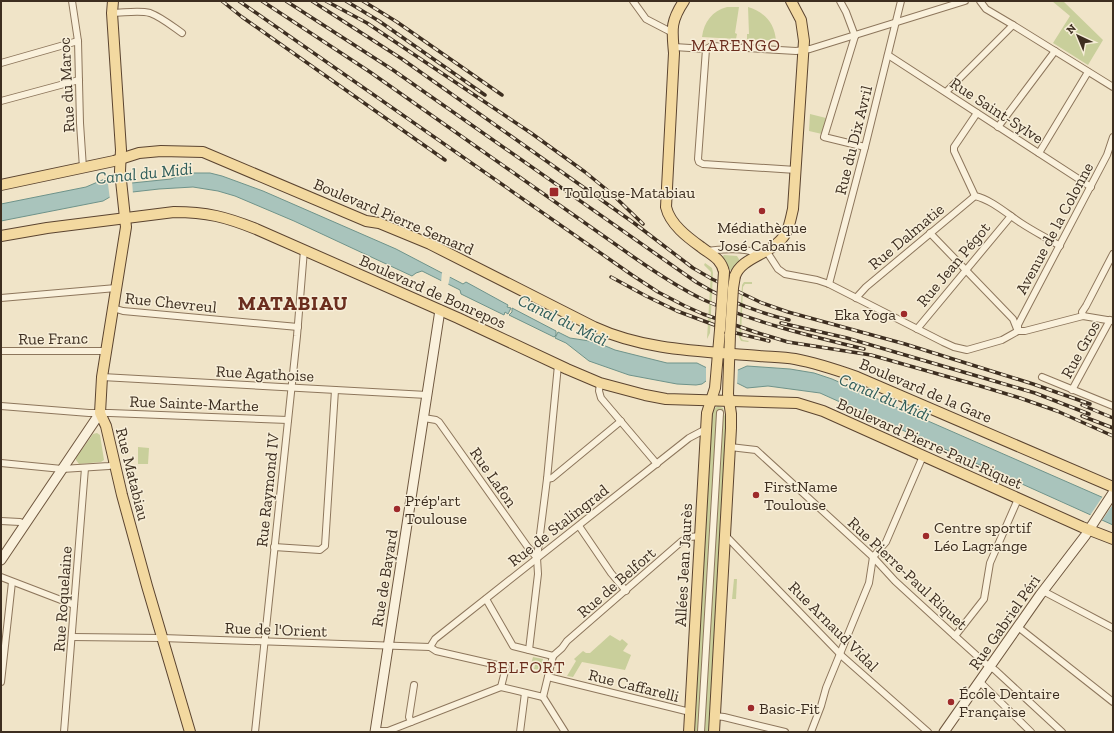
<svg xmlns="http://www.w3.org/2000/svg" width="1114" height="733" viewBox="0 0 1114 733" font-family="'Zilla Slab',serif">
	<style>
		.green { fill: #c9cf9b }
		.water { fill: #a9c4bc; stroke: #6f938a }
		.pier { fill: #f0e4c8 }
		.lines { fill: none; stroke-linecap: round; stroke-linejoin: round }
		.street-casing { stroke: #8d765c; stroke-width: 8 }
		.secondary-casing { stroke: #6f573f; stroke-width: 11 }
		.primary-casing { stroke: #5b4430; stroke-width: 12 }
		.street { stroke: #faf1dc; stroke-width: 6 }
		.secondary { stroke: #faf1dc; stroke-width: 9 }
		.primary { stroke: #f3d9a0; stroke-width: 10 }
		.rail-casing { stroke: #3d2e20; stroke-width: 3.5 }
		.rail { stroke: #f7eed8; stroke-width: 2; stroke-dasharray: 6; stroke-linecap: butt }
		.primary-bridge-casing { stroke: #5b4430; stroke-width: 12; stroke-linecap: butt }
		.primary-bridge { stroke: #f3d9a0; stroke-width: 10 }
		.poi-dot { fill: #9e2a2b; stroke: #f7eed8; stroke-width: 1.5 }
		.labels { text-anchor: middle; stroke-width: 3; stroke-linejoin: round; paint-order: stroke }
		.street-label { font-size: 16px; fill: #3d2e20; stroke: #f7eed8 }
		.poi-label { font-size: 16px; fill: #3d2e20; stroke: #f7eed8; text-anchor: start }
		.neighbourhood-label { font-size: 17px; letter-spacing: 1px; fill: #6b2e1e; stroke: #f7eed8 }
		.water-label { font-size: 17px; font-style: italic; fill: #2f5d5a; stroke: #f7eed8 }
		.district-label { font-size: 20px; font-weight: bold; letter-spacing: 1px; fill: #6b2e1e; stroke: #f7eed8 }
	</style>
	<rect width="100%" height="100%" fill="#f0e4c8"/>
	<g class="green">
		<polygon points="1052,1 1063,1 1103,40 1088,65 1053,43 1070,16"/>
		<path d="M 727,7 L 739,7 L 735,33 L 737,34 L 736,39 L 702,37 C 704,22 712,11 727,7 Z"/>
		<path d="M 748,7 C 765,12 775,24 776,41 L 747,39 L 747,34 L 749,34 Z"/>
		<polygon points="810,114 826,118 822,134 809,131"/>
		<polygon points="724,255 737,256 740,261 732,271 729,269 727,263 722,257"/>
		<polygon points="705,263 712,268 713,273 710,333 707,339 711,272 704,265"/>
		<polygon points="744,282 752,282 752,284 745,284 743,287 741,338 743,340 749,341 748,342 741,341 739,337 742,285"/>
		<polygon points="718,406 723,408 726,421 722,522 710,732 692,732 710,421 712,410"/>
		<polygon points="97,433 100,435 104,460 101,462 79,464 76,460 76,458 93,434"/>
		<polygon points="138,447 149,448 148,464 138,464"/>
		<polygon points="734,579 737,579 736,599 732,599"/>
		<polygon points="610,635 620,641 622,639 628,644 623,651 631,655 625,670 582,662 573,677 567,676 576,661 574,659 583,651 586,653 590,653"/>
		<polygon points="533,657 543,659 540,670 534,669 535,665 531,664"/>
	</g>
	<g class="water">
		<polygon points="192,173 210,173 222,176 263,191 396,249 463,284 466,282 508,305 507,307 511,308 508,314 505,312 504,315 461,294 460,290 422,271 416,273 412,276 294,221 235,196 218,191 193,187 159,189 115,194 103,201 1,221 1,204 86,187 107,178 132,183 171,179 182,174"/>
		<polygon points="512,308 556,331 556,335 554,337 511,316 509,315 512,312"/>
		<polygon points="558,332 570,338 596,342 615,350 667,363 697,363 707,368 738,370 747,366 790,369 814,373 832,379 1113,502 1113,525 820,393 768,386 747,388 737,383 706,381 702,384 696,385 677,384 629,375 589,361 566,343 555,338"/>
	</g>
	<g class="pier">
		<polygon points="107,176 132,181 133,194 115,196 110,200"/>
		<polygon points="442,272 450,276 448,286 441,283"/>
		<polygon points="706,365 738,367 737,386 706,384"/>
		<polygon points="1103,496 1113,500 1113,504 1101,522 1089,517"/>
	</g>
	<g class="lines">
		<g class="street-casing">
			<g id="street">
				<polyline points="72,1 78,41 80,123 83,168"/>
				<polyline points="633,1 646,19 671,32"/>
				<polyline points="840,1 846,12 855,36"/>
				<polyline points="980,1 986,9 1013,25 1113,87"/>
				<path d="M 112,13 C 124,13 138,10 150,13 C 161,17 172,26 182,33"/>
				<polyline points="855,36 824,137 865,147"/>
				<polyline points="674,47 706,49 712,46 796,51 810,49 965,1"/>
				<polyline points="706,49 698,159 699,162 703,164 796,170"/>
				<polyline points="888,55 1091,187"/>
				<polyline points="1,63 78,41"/>
				<polyline points="946,92 1013,25"/>
				<polyline points="1,101 79,80"/>
				<path d="M 977,113 L 954,147 L 954,151 L 975,196 C 992,200 1007,214 1021,223 C 1033,231 1047,238 1060,246"/>
				<polyline points="998,127 1055,51"/>
				<polyline points="1039,153 1088,72"/>
				<polyline points="930,233 1013,319 1017,329"/>
				<path d="M 706,251 C 720,249 748,247 760,255"/>
				<polyline points="767,252 778,269 785,274 817,280 829,284 943,342 954,347 967,350 1002,340 1018,331 1025,331 1083,316 1113,321"/>
				<polyline points="829,284 865,147 901,1"/>
				<polyline points="1,298 116,288"/>
				<polyline points="856,298 866,287 975,196"/>
				<polyline points="113,308 123,311 298,327"/>
				<polyline points="1083,316 1082,312 1086,306 1113,254"/>
				<polyline points="917,329 1011,216"/>
				<polyline points="1018,331 1018,325 1021,319 1107,155 1113,137"/>
				<polyline points="1,351 106,351"/>
				<polyline points="102,377 427,395"/>
				<polyline points="1042,377 1113,406"/>
				<polyline points="600,383 599,391 601,398 657,464"/>
				<polyline points="1072,390 1110,320"/>
				<polyline points="1,406 89,413 110,413 288,420"/>
				<polyline points="424,418 436,420 439,422 527,546 537,558"/>
				<polyline points="730,447 756,450 873,557 895,581 955,636 986,664 995,670 1062,732"/>
				<polyline points="1,463 62,469 109,466 115,464"/>
				<polyline points="547,479 552,478 621,421"/>
				<polyline points="1,521 20,522 25,524"/>
				<polyline points="579,526 611,573 626,591"/>
				<polyline points="725,535 843,657 928,732"/>
				<polyline points="274,547 320,550 325,546 335,390"/>
				<polyline points="1,577 74,605"/>
				<polyline points="1043,591 1113,628"/>
				<polyline points="486,599 513,646 553,656"/>
				<polyline points="1018,627 1113,702"/>
				<polyline points="955,636 984,599 990,563 1018,499"/>
				<polyline points="72,637 162,638 430,647 436,651 506,667 501,687"/>
				<polyline points="430,647 435,639 689,438 706,429"/>
				<polyline points="529,650 538,574 537,558 547,479 558,365"/>
				<polyline points="553,656 562,648 567,641 682,541 690,537 700,536"/>
				<polyline points="548,677 690,712"/>
				<polyline points="1,682 12,582"/>
				<polyline points="980,682 1031,732"/>
				<polyline points="501,687 543,697 553,656"/>
				<polyline points="543,697 565,732"/>
				<polyline points="715,716 724,717 785,732"/>
				<polyline points="411,722 409,717 414,685"/>
				<polyline points="375,731 388,731 501,687"/>
				<polyline points="64,732 85,468"/>
				<polyline points="255,732 297,336 304,250"/>
				<polyline points="520,732 525,693"/>
				<polyline points="701,732 720,413"/>
				<polyline points="811,732 821,706 826,688 869,583 873,557 886,542 923,456"/>
			</g>
		</g>
		<g class="secondary-casing">
			<g id="secondary">
				<polyline points="1,560 100,413"/>
				<polyline points="375,732 440,310"/>
				<polyline points="944,732 1040,595 1085,536 1113,493"/>
			</g>
		</g>
		<g class="primary-casing">
			<g id="primary">
				<polyline points="113,1 112,13 121,150 120,171 126,227 102,377 100,413 106,426 122,495 147,586 190,732"/>
				<path d="M 684,1 C 670,22 672,30 674,53 L 666,207 C 670,224 687,237 701,247 C 711,255 721,258 724,272"/>
				<path d="M 1,185 L 114,161 L 139,153 L 161,151 L 203,152 L 366,221 L 379,223 L 430,244 L 594,327 C 646,351 703,351 759,356 C 771,357 784,357 795,359 C 817,363 837,370 857,377 L 1113,487"/>
				<path d="M 1,236 L 47,228 L 174,212 C 207,212 226,217 256,229 L 458,318 L 567,369 L 600,383 L 645,395 L 666,399 L 797,403 L 823,411 L 1082,527 L 1113,539"/>
				<path d="M 735,276 C 742,256 773,255 786,233 C 790,225 791,217 793,209 L 804,41 L 801,20 L 791,1"/>
				<polyline points="689,732 707,413 715,388 720,330"/>
				<polyline points="714,732 731,428 731,414 728,394 730,334"/>
			</g>
		</g>
		<use href="#street" class="street"/>
		<use href="#secondary" class="secondary"/>
		<use href="#primary" class="primary"/>
		<g class="rail-casing">
			<g id="rail">
				<polyline points="222,1 242,17 445,160"/>
				<polyline points="239,1 632,275 658,292 685,306 703,314 755,332 788,342 871,355 977,385 1020,398 1057,411 1113,436"/>
				<path d="M 262,1 L 370,72 L 632,256 C 655,272 679,288 704,300 C 756,323 810,336 864,349"/>
				<path d="M 286,1 L 393,70 L 696,282 C 725,300 756,312 789,320"/>
				<polyline points="312,1 402,59 634,223 693,268 712,279 762,303 788,312 905,344 1033,384 1090,404"/>
				<polyline points="326,1 367,23 531,133 585,172 612,194 643,224"/>
				<polyline points="346,1 379,21 485,95"/>
				<polyline points="363,1 397,22 502,95"/>
				<polyline points="611,277 646,296 677,311 736,333 769,341"/>
				<polyline points="781,323 847,338 994,381 1035,393 1089,414"/>
				<polyline points="1082,405 1113,418"/>
				<polyline points="1082,416 1113,428"/>
			</g>
		</g>
		<use href="#rail" class="rail"/>
		<g class="primary-bridge-casing">
			<g id="primary-bridge">
				<polyline points="720,330 724,272"/>
				<polyline points="730,334 733,288 735,276"/>
			</g>
		</g>
		<use href="#primary-bridge" class="primary-bridge"/>
	</g>
	<g class="poi-dot">
		<rect x="549" y="187" width="10" height="10" rx="2"/>
		<circle cx="762" cy="211" r="4"/>
		<circle cx="904" cy="314" r="4"/>
		<circle cx="756" cy="495" r="4"/>
		<circle cx="397" cy="509" r="4"/>
		<circle cx="926" cy="536" r="4"/>
		<circle cx="951" cy="702" r="4"/>
		<circle cx="751" cy="708" r="4"/>
	</g>
	<g class="labels">
		<g class="street-label">
			<text transform="translate(66 85) rotate(-93)" y="6">Rue du Maroc</text>
			<text transform="translate(997 110) rotate(33)" y="6">Rue Saint-Sylve</text>
			<text transform="translate(853 140) rotate(-76)" y="6">Rue du Dix Avril</text>
			<text transform="translate(394 216) rotate(23)" y="6">Boulevard Pierre Semard</text>
			<text transform="translate(1054 228) rotate(-62)" y="6">Avenue de la Colonne</text>
			<text transform="translate(906 236) rotate(-40)" y="6">Rue Dalmatie</text>
			<text transform="translate(953 264) rotate(-50)" y="6">Rue Jean Pégot</text>
			<text transform="translate(433 291) rotate(24)" y="6">Boulevard de Bonrepos</text>
			<text transform="translate(171 302) rotate(6)" y="6">Rue Chevreul</text>
			<text transform="translate(53 338) rotate(-1)" y="6">Rue Franc</text>
			<text transform="translate(1080 349) rotate(-61)" y="6">Rue Gros</text>
			<text transform="translate(265 373) rotate(3)" y="6">Rue Agathoise</text>
			<text transform="translate(926 390) rotate(23)" y="6">Boulevard de la Gare</text>
			<text transform="translate(194 403) rotate(2)" y="6">Rue Sainte-Marthe</text>
			<text transform="translate(930 443) rotate(24)" y="6">Boulevard Pierre-Paul-Riquet</text>
			<text transform="translate(133 474) rotate(76)" y="6">Rue Matabiau</text>
			<text transform="translate(494 477) rotate(55)" y="6">Rue Lafon</text>
			<text transform="translate(267 490) rotate(-84)" y="6">Rue Raymond IV</text>
			<text transform="translate(558 525) rotate(-38)" y="6">Rue de Stalingrad</text>
			<text transform="translate(683 565) rotate(-87)" y="6">Allées Jean Jaurès</text>
			<text transform="translate(908 573) rotate(43)" y="6">Rue Pierre-Paul Riquet</text>
			<text transform="translate(384 578) rotate(-81)" y="6">Rue de Bayard</text>
			<text transform="translate(616 582) rotate(-41)" y="6">Rue de Belfort</text>
			<text transform="translate(62 599) rotate(-86)" y="6">Rue Roquelaine</text>
			<text transform="translate(1004 622) rotate(-55)" y="6">Rue Gabriel Péri</text>
			<text transform="translate(834 626) rotate(45)" y="6">Rue Arnaud Vidal</text>
			<text transform="translate(276 629) rotate(2)" y="6">Rue de l'Orient</text>
			<text transform="translate(634 685) rotate(14)" y="6">Rue Caffarelli</text>
		</g>
		<g class="poi-label">
			<text x="563" y="198">Toulouse-Matabiau</text>
			<text x="762" y="233" text-anchor="middle">Médiathèque<tspan x="762" dy="18">José Cabanis</tspan></text>
			<text x="896" y="320" text-anchor="end">Eka Yoga</text>
			<text x="764" y="492">FirstName<tspan x="764" dy="18">Toulouse</tspan></text>
			<text x="405" y="506">Prép'art<tspan x="405" dy="18">Toulouse</tspan></text>
			<text x="934" y="533">Centre sportif<tspan x="934" dy="18">Léo Lagrange</tspan></text>
			<text x="959" y="699">École Dentaire<tspan x="959" dy="18">Française</tspan></text>
			<text x="759" y="714">Basic-Fit</text>
		</g>
		<g class="neighbourhood-label">
			<text x="736" y="51">MARENGO</text>
			<text x="526" y="673">BELFORT</text>
		</g>
		<g class="water-label">
			<text transform="translate(144 173) rotate(-6)" y="6">Canal du Midi</text>
			<text transform="translate(563 320) rotate(26)" y="6">Canal du Midi</text>
			<text transform="translate(885 397) rotate(23)" y="6">Canal du Midi</text>
		</g>
		<g class="district-label">
			<text x="293" y="310">MATABIAU</text>
		</g>
	</g>
	<rect width="1114" height="733" fill="none" stroke="#3d2e20" stroke-width="4"/>
	<g transform="translate(1078 36) rotate(316)" stroke="#f7eed8" stroke-width="3" paint-order="stroke">
	<path d="M0-3L7 15L0 10L-7 15Z" fill="#3d2e20"/>
	<text y="-6" font-size="11" font-weight="bold" text-anchor="middle" fill="#3d2e20">N</text>
	</g>
</svg>
